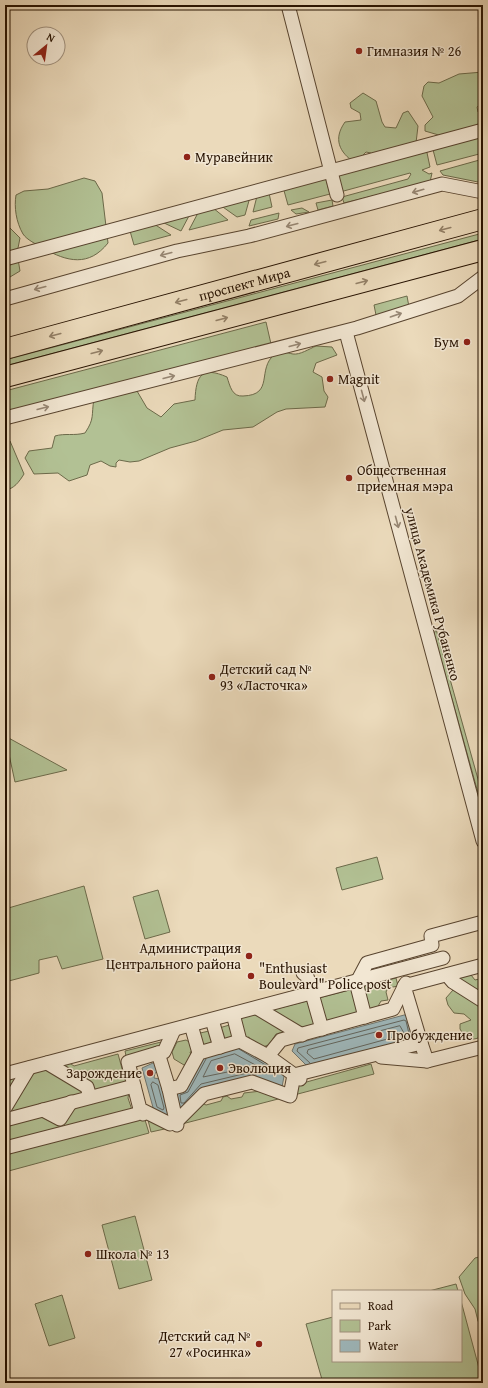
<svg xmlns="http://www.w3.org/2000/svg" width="488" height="1388" viewBox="0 0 488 1388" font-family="'Gentium Book Plus',serif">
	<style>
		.green { fill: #b2c194; stroke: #6c6a4a; fill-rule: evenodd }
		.water { fill: #9eb8bc; stroke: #6e7671 }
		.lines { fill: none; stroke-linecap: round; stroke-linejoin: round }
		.shore { stroke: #62655e; stroke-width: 1 }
		.street-casing { stroke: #58442f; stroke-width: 15 }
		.primary-casing { stroke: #271200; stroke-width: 22 }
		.street { stroke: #f2e7d3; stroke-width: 13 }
		.primary { stroke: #ebdabb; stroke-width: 20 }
		.oneway { stroke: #978774 }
		.oneway2 { stroke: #938067 }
		.poi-dot { fill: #8f2418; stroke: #f2e7d3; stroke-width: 1.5 }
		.labels { text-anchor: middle; stroke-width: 3; stroke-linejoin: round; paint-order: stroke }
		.poi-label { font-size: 14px; fill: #271200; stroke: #f2e7d3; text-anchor: start }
		.street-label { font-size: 14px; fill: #271200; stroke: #f2e7d3 }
	</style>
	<rect width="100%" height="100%" fill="#ebdabb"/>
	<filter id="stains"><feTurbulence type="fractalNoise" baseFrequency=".005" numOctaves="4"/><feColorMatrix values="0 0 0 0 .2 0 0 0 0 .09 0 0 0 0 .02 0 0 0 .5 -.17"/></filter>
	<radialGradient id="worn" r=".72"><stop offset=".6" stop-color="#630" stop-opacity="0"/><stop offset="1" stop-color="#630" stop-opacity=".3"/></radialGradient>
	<g class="green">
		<polygon points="483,72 482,103 477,107 478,112 483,111 483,153 437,165 432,146 442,136 425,131 425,125 433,117 422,96 424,86 428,82 439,83 459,74"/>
		<path d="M 363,93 L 376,101 L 382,122 L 385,127 L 396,128 L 403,113 L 408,111 L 418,126 L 416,143 L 426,148 L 430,167 L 422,170 L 429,174 L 432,173 L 430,182 L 344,203 L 342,197 L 408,179 L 411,174 L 410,173 L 340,192 L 335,173 L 355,163 C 339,152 333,139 345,122 L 361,120 L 360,113 L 351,108 L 350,103 ZM 366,152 L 371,153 L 375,162 L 363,161 L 362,156 Z"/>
		<polygon points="483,159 483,183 443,175 440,171"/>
		<polygon points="325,176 330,194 288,205 283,187"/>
		<path d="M 84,178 L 95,181 L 102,193 L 108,243 C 89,267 67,262 43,248 C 36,244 27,240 23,234 C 16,222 14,207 16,195 L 24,191 L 48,189 Z"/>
		<polygon points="269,193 272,207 253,212 257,196"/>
		<polygon points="250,197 245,215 237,217 220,205"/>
		<polygon points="332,200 333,206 318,210 316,203"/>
		<polygon points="213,208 228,220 189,230 199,211"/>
		<polygon points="302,208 309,212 296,214 291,210"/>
		<polygon points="279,213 278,219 249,226 251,220"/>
		<polygon points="190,214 181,231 162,222"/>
		<polygon points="5,223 20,238 17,253 20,271 5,280"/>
		<polygon points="154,224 171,235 134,245 130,231"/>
		<polygon points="483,233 483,239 5,366 5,360"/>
		<polygon points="407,296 409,307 376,315 374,305"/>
		<polygon points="266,322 271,344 5,413 5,391"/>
		<path d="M 316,346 L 332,347 L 337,355 L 316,363 L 313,372 L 322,377 L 324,391 L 328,397 L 325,407 L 286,409 L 277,412 L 253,427 L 223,430 L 196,441 L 170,448 L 139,461 L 130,462 L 119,460 L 116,463 L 116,467 L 110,466 L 101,461 L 90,465 L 87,475 L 69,481 L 58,473 L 34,474 L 25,458 L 29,451 L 52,448 L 55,436 C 65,433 74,436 85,433 C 95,418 91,416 94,399 L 129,389 L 137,391 L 147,408 L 161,417 L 174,404 L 195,400 C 196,375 202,366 227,377 C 230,386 232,397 243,396 C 275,395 256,369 275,354 C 280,350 287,353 293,354 C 300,355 309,349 316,346 Z"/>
		<path d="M 5,436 L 10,441 L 24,474 C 19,482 14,489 5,490 Z"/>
		<polygon points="436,629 483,797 483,811 434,634"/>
		<polygon points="5,736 67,770 15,782"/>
		<polygon points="377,857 383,879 342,890 336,868"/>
		<polygon points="84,886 103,959 62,969 57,956 39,960 39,973 5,982 5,909"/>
		<polygon points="158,890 170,932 145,939 133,897"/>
		<path d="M 471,975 L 475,980 L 479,979 L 483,982 L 483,1034 C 478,1040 472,1040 465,1037 L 460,1029 L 460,1024 L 471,1020 L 464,1014 L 454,1013 L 448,1005 L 446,998 L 453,990 L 454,978 Z"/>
		<polygon points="396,978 398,986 388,988 386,992 388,1000 381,1001 377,1008 276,1034 269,1045 259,1048 251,1044 249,1037 242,1039 238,1023 241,1018"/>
		<polygon points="233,1024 237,1038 222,1042 219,1028"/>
		<polygon points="209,1031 213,1044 200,1048 196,1034"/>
		<polygon points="186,1040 193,1044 195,1051 190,1052 192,1058 188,1059 189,1063 184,1065 174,1059 172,1052 177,1042"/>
		<polygon points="161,1042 162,1046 126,1056 125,1051"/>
		<polygon points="118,1054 126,1083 5,1115 5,1080 68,1062 74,1066"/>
		<polygon points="371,1064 374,1074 294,1095 297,1079 303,1083"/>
		<polygon points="261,1091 282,1098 178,1125 200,1102 206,1105 221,1101 223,1097 227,1096 231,1099 242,1097 244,1093"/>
		<polygon points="129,1092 128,1098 133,1113 5,1142 5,1124"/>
		<polygon points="139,1116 145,1120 149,1133 5,1172 5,1150"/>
		<polygon points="148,1120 169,1128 151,1132"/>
		<polygon points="135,1216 152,1280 119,1289 102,1225"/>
		<polygon points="483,1256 483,1330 478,1321 475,1309 465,1294 459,1277 475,1258"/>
		<polygon points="456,1284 458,1291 429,1291"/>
		<polygon points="62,1295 75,1338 49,1346 35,1304"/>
		<polygon points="461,1301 483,1383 323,1383 306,1324 333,1317 333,1361 461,1361"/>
	</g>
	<g class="water">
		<polygon points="408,1014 415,1041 310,1069 292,1051 295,1044"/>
		<polygon points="237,1044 285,1071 282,1087 248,1077 202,1088 179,1116 175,1092 204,1053"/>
		<polygon points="153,1063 156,1064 158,1072 155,1073 154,1078 160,1079 171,1118 154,1111 142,1068"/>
	</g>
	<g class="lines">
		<g class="shore">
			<polygon points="400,1026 404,1033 402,1035 314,1059 307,1053 308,1050"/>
			<polyline points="239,1049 274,1070"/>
			<polygon points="235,1054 261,1068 262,1071 247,1068 203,1077 211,1061"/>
			<polyline points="310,1063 297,1051 298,1048 404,1020 406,1021 410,1038"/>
			<polygon points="153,1082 158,1085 164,1108 163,1110 157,1107 151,1085"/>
			<polyline points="184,1103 181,1103 180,1095 188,1092 206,1059"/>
			<polyline points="184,1103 201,1084 247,1073 256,1075"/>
		</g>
		<g class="street-casing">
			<g id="street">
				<polyline points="288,5 337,195"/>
				<polyline points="5,259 483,130"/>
				<polyline points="5,299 177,251 249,236 442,184 483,192"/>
				<polyline points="346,332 483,841"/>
				<polyline points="5,418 357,328 458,296 483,277"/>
				<polyline points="303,973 307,976 322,1029"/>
				<polyline points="447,975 453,982 483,1001"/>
				<polyline points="356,982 365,1017"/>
				<polyline points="357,982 367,963 432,945 431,936 483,922"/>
				<polyline points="257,1008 302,1035"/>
				<polyline points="233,1014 240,1041 268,1056"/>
				<polyline points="212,1020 220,1047"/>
				<polyline points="191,1025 199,1053"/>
				<polyline points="421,1043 427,1061 483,1047"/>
				<polyline points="158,1053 164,1052 174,1030"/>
				<polyline points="381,1057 427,1061"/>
				<polyline points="47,1063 87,1087 90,1097"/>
				<polyline points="5,1074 443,958"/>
				<polyline points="294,1075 421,1043 404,986 483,965"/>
				<polyline points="300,1079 268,1056 281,1040 393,1009 406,983"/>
				<polyline points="169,1089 158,1053 128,1062 140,1109 170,1124 176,1122 204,1094 252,1082 290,1096 294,1075"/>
				<polyline points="5,1108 29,1068"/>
				<polyline points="43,1110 60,1119 71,1102"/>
				<polyline points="5,1120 134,1086"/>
				<polyline points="177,1125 169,1089 181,1086 199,1053 240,1041"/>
				<polyline points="5,1148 137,1114 140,1109 143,1114"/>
			</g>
		</g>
		<g class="primary-casing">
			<g id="primary">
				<path id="s1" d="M 5,349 L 483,219"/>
				<polyline points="5,377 483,250"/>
			</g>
		</g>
		<use href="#street" class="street"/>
		<use href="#primary" class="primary"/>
	</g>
	<defs><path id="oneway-shaft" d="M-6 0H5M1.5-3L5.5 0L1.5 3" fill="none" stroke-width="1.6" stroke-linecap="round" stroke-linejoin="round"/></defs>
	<g class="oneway">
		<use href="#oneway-shaft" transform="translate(418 191) rotate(164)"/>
		<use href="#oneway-shaft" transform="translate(292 225) rotate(165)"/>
		<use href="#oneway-shaft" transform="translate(166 254) rotate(165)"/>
		<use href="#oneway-shaft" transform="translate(40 288) rotate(165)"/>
		<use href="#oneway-shaft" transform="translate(396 315) rotate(-19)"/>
		<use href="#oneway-shaft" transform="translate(295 345) rotate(-15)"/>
		<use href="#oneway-shaft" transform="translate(169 377) rotate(-14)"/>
		<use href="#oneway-shaft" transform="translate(363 396) rotate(75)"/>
		<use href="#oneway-shaft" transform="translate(43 408) rotate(-14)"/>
		<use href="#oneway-shaft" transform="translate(397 522) rotate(75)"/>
	</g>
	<g class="oneway2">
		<use href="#oneway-shaft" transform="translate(445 229) rotate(165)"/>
		<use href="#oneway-shaft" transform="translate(320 263) rotate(165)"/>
		<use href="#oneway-shaft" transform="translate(362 282) rotate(-15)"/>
		<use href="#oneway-shaft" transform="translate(181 301) rotate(165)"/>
		<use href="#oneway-shaft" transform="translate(222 319) rotate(-15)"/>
		<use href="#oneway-shaft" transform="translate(55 335) rotate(165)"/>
		<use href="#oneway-shaft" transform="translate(97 352) rotate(-15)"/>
	</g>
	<g class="poi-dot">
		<circle cx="359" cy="51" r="4"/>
		<circle cx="187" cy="157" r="4"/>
		<circle cx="467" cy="342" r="4"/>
		<circle cx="330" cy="379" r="4"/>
		<circle cx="349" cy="478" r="4"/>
		<circle cx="212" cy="677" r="4"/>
		<circle cx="249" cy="956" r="4"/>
		<circle cx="251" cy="976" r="4"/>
		<circle cx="379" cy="1035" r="4"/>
		<circle cx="220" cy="1068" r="4"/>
		<circle cx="150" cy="1073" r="4"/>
		<circle cx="88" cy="1254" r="4"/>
		<circle cx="259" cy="1344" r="4"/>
	</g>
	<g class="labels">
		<g class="poi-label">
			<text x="367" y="56">Гимназия № 26</text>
			<text x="195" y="162">Муравейник</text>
			<text x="459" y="347" text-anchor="end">Бум</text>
			<text x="338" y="384">Magnit</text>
			<text x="357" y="475">Общественная<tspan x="357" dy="16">приемная мэра</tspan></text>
			<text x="220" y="674">Детский сад №<tspan x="220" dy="16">93 «Ласточка»</tspan></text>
			<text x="241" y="953" text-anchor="end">Администрация<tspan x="241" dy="16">Центрального района</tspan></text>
			<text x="259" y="973">"Enthusiast<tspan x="259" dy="16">Boulevard" Police post</tspan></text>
			<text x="387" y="1040">Пробуждение</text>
			<text x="228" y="1073">Эволюция</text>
			<text x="142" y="1078" text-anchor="end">Зарождение</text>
			<text x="96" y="1259">Школа № 13</text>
			<text x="251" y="1341" text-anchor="end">Детский сад №<tspan x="251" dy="16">27 «Росинка»</tspan></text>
		</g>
		<g class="street-label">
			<text dy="5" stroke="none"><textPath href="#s1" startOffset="248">проспект Мира</textPath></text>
			<text transform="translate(433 594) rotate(75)" y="5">улица Академика Рубаненко</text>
		</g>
	</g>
	<rect width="488" height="1388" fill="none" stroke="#ebdabb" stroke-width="20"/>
	<rect x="6" y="6" width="476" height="1376" fill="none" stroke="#271200" stroke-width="2"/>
	<rect x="10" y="10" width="468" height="1368" fill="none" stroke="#271200"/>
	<rect x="332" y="1290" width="130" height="72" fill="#f2e7d3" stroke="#a1927f"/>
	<rect x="340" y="1303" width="20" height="6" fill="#ebdabb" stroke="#a1927f"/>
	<text x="368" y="1310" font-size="12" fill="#271200">Road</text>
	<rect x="340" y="1320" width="20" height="12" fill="#b2c194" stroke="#a1927f"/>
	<text x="368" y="1330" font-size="12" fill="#271200">Park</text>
	<rect x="340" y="1340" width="20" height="12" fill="#9eb8bc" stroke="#a1927f"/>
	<text x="368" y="1350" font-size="12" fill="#271200">Water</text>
	<g transform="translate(46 46) rotate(29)"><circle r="19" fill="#f2e7d3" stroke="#a1927f"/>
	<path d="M0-3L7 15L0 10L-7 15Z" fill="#8f2418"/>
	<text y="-6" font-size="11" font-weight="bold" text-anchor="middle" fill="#271200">N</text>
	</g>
	<rect width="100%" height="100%" filter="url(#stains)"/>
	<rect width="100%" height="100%" fill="url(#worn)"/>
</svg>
